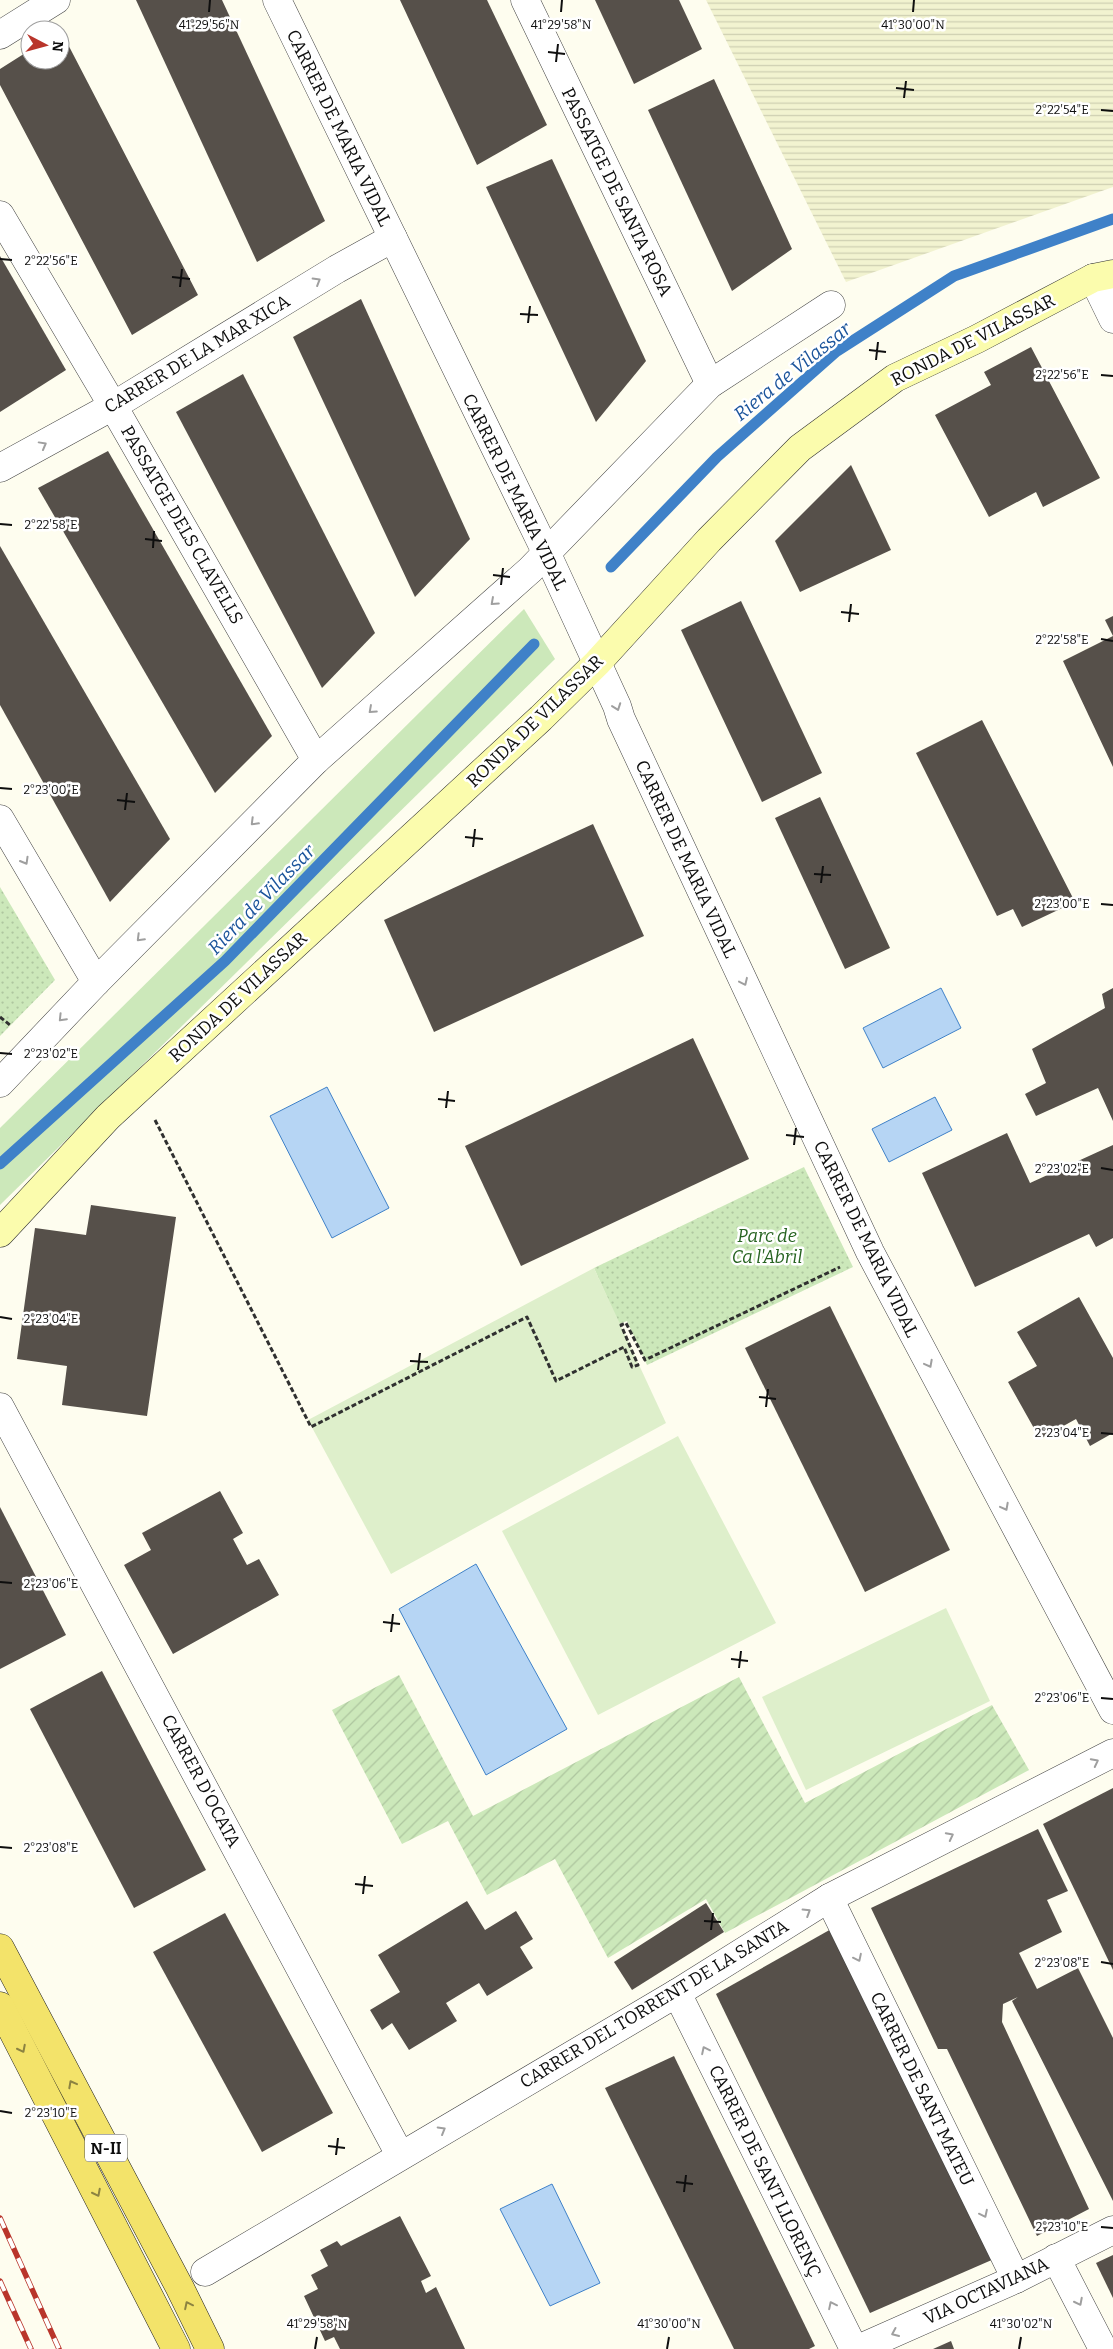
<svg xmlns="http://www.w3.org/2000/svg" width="1113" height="2349" viewBox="0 0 1113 2349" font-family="Bitter,serif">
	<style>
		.farmland { fill: url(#farmland-rules) }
		.grass { fill: #cce8ba }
		.park { fill: url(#park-dots) }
		.garden { fill: url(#garden-furrows) }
		.pitch { fill: #deefcb }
		.water { fill: #b6d5f4; stroke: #3f81c8 }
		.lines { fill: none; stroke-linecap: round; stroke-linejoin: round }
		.stream { stroke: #3f81c8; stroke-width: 11 }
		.building { fill: #56504a }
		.street-casing { stroke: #414141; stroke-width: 29 }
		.secondary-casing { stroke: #303030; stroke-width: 29 }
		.primary-casing { stroke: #1f1f1f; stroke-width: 29 }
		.path { stroke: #303030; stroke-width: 3; stroke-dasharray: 5 2.5; stroke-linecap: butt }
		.street { stroke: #fff; stroke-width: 28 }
		.secondary { stroke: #fbfcad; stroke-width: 28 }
		.primary { stroke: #f3e36a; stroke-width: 28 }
		.rail-casing { stroke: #b9352b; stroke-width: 5.5 }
		.rail { stroke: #fff; stroke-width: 4; stroke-dasharray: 11; stroke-linecap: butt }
		.oneway { stroke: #9f9f9f }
		.oneway2 { stroke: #8c8341 }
		.ticks { fill: none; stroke: #0e0e0e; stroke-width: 2 }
		.labels { text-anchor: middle; stroke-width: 5; stroke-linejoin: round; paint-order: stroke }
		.shield { fill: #fff; stroke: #565656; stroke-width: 1 }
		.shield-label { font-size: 16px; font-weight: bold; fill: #0e0e0e }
		.street-label { font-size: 18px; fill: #0e0e0e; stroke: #fff }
		.park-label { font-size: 18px; font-style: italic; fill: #266320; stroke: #fff }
		.water-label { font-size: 19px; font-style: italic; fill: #1b549b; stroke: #fff }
		.ticks-label { font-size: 12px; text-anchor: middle; fill: #0e0e0e; stroke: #fff; stroke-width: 5; stroke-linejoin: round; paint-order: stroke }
	</style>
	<defs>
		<pattern id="farmland-rules" width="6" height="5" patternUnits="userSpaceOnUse" patternTransform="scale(1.25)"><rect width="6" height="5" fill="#f2f3d0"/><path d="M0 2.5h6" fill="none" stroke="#cecfb1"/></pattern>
		<pattern id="park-dots" width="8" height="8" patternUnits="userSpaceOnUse" patternTransform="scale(1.25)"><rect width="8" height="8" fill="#cce8ba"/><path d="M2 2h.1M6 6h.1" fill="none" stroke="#aec69f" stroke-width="1.8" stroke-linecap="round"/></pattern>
		<pattern id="garden-furrows" width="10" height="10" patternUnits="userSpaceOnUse" patternTransform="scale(1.25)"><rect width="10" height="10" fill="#cce8ba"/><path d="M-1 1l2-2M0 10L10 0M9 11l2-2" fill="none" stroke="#aec69f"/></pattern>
	</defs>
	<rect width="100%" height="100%" fill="#fefdef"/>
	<polygon class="farmland" points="706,0 1113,0 1113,187 846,282"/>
	<polygon class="grass" points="524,609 555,659 0,1205 0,1128"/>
	<g class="park">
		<polygon points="0,887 55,980 0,1036"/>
		<polygon points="804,1167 853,1267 647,1365 627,1321 619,1324 594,1268"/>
	</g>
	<polygon class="garden" points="399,1675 473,1816 739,1677 805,1803 992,1705 1029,1770 725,1933 706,1899 608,1958 555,1859 487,1895 448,1821 402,1844 332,1710"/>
	<g class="pitch">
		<polygon points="594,1268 666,1423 391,1574 308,1420"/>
		<polygon points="678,1436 776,1623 598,1715 502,1531"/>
		<polygon points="946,1608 990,1701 806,1790 762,1697"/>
	</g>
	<g class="water">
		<polygon points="941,988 961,1028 883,1068 863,1028"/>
		<polygon points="327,1087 389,1208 332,1238 270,1116"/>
		<polygon points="935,1097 952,1130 889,1162 872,1129"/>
		<polygon points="476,1564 567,1729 486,1775 399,1609"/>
		<polygon points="552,2184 600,2283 550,2306 500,2209"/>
	</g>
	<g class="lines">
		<g class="stream">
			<polyline points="611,567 717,457 837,351 954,276 1113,219"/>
			<polyline points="0,1164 225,961 534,644"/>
		</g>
	</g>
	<g class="building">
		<polygon points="136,0 222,0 325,221 257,262"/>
		<polygon points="400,0 487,0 547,125 477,165"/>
		<polygon points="595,0 679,0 702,49 634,84"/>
		<polygon points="60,29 198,295 132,335 0,85 0,69 30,50 30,60 60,60"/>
		<polygon points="714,79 792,249 732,291 648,110"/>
		<polygon points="552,159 646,361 596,422 486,187"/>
		<polygon points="0,256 66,370 0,412"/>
		<polygon points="361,299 470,539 415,597 293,337"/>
		<polygon points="1031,347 1100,478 1043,507 1036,492 989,517 935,415 991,385 984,372"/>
		<polygon points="243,374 375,633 322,688 176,412"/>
		<polygon points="108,451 272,736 215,793 38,488"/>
		<polygon points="851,465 891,550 800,592 775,541"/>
		<polygon points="0,546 170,839 110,902 0,705"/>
		<polygon points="741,601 822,773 762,802 681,630"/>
		<polygon points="1113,616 1113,767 1063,661 1113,636 1105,620"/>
		<polygon points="982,720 1075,902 1022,927 1013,909 997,916 916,753"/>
		<polygon points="820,797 890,948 845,969 775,818"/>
		<polygon points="593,824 644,936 434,1032 384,920"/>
		<polygon points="1113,988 1113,1121 1098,1088 1036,1116 1025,1094 1046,1083 1032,1049 1105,1008 1102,994"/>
		<polygon points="693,1038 749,1159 521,1266 465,1146"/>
		<polygon points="1007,1133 1030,1183 1113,1145 1113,1238 1096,1247 1089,1234 975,1287 922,1173"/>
		<polygon points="91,1205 176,1217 147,1416 62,1405 67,1366 17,1359 35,1228 86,1235"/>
		<polygon points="1079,1297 1113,1358 1113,1433 1090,1446 1076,1419 1040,1439 1008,1382 1037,1366 1017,1332"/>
		<polygon points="830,1306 950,1550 865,1592 745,1348"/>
		<polygon points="220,1491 243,1533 233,1539 247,1565 259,1559 279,1595 173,1654 124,1565 151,1550 142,1533"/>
		<polygon points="0,1507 66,1635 0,1669"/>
		<polygon points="102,1671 206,1870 134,1908 30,1709"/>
		<polygon points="1113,1788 1113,1970 1043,1824"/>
		<polygon points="1038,1829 1068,1891 1047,1900 1062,1932 1019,1953 1037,1989 1078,1968 1113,2038 1113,2201 1012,2001 1018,1997 1003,2004 1002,2022 1089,2209 1037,2236 947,2049 938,2049 871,1908"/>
		<polygon points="467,1901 485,1930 516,1911 533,1939 520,1947 533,1968 487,1996 479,1983 446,2003 457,2021 409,2050 392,2023 382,2030 370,2010 400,1992 378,1955"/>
		<polygon points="706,1903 724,1932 632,1990 614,1962"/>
		<polygon points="225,1913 333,2113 262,2152 153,1952"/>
		<polygon points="833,1928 994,2259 870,2313 716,1994"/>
		<polygon points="674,2056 815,2346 809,2349 734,2349 605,2088"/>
		<polygon points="400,2216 431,2276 421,2281 426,2293 436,2287 465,2349 340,2349 334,2337 325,2341 304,2296 318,2289 311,2275 328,2266 320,2250 337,2241 341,2246"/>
		<polygon points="1113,2255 1113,2298 1096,2263"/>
		<polygon points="951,2341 954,2349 933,2349"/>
	</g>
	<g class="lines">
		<g class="street-casing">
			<g id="street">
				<polyline points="277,0 546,552 617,706 621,719 870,1252 1113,1710"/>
				<polyline points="525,0 710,384"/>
				<polyline points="0,35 56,0"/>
				<polyline points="0,215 113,406 316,760"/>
				<polyline points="1093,278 1113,319"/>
				<polyline points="0,468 113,406 337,269 393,238"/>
				<polyline points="0,819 96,982"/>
				<polyline points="0,1083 96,982 316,760 530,570 710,384 831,305"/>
				<polyline points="0,1407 400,2155"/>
				<polyline points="829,1898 1016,2279"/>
				<polyline points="677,1993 854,2349"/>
				<polyline points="1056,2258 1103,2349"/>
				<polyline points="205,2272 677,1993 829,1898 1113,1753"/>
				<polyline points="858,2349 1016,2279 1113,2230"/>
			</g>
		</g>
		<g class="secondary-casing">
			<polyline id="secondary" points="0,1233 108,1117 541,718 597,663 709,540 800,448 895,378 977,339 1093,278 1113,274"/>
		</g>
		<g class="primary-casing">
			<g id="primary">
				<polyline points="0,1948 180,2288 210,2349"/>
				<polyline points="0,2006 176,2349"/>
			</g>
		</g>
		<g class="path">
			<polyline points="0,1017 10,1025"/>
			<polyline points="155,1120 311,1427 527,1317 556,1381 624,1347 632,1367 638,1365 621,1325 626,1323 645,1360 840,1267"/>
		</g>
		<use href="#street" class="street"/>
		<use href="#secondary" class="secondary"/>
		<use href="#primary" class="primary"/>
		<g class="rail-casing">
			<g id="rail">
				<polyline points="0,2218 59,2349"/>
				<polyline points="0,2281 31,2349"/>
			</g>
		</g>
		<use href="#rail" class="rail"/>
	</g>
	<defs><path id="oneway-chevron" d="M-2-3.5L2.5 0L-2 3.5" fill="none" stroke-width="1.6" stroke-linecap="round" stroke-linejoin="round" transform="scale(1.25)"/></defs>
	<g class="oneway">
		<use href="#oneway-chevron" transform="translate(317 281) rotate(-31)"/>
		<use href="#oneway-chevron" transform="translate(43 445) rotate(-29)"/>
		<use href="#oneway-chevron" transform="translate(494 602) rotate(138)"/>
		<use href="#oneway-chevron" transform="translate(617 707) rotate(70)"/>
		<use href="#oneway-chevron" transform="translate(372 710) rotate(138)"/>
		<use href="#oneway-chevron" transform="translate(254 822) rotate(135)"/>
		<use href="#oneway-chevron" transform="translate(25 861) rotate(60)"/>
		<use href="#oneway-chevron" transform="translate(140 938) rotate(135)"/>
		<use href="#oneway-chevron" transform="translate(744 982) rotate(65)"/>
		<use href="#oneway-chevron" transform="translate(62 1018) rotate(134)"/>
		<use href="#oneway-chevron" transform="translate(929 1364) rotate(62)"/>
		<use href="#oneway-chevron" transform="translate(1005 1507) rotate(62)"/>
		<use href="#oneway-chevron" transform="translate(1095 1762) rotate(-27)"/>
		<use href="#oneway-chevron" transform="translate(950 1836) rotate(-27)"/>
		<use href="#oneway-chevron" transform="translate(807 1912) rotate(-32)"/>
		<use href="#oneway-chevron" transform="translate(858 1958) rotate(64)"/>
		<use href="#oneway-chevron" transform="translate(705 2050) rotate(-116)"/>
		<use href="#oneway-chevron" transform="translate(442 2130) rotate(-30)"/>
		<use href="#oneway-chevron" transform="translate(984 2214) rotate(64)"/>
		<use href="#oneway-chevron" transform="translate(1079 2302) rotate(63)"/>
		<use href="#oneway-chevron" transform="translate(832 2305) rotate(-116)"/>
		<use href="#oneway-chevron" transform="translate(895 2333) rotate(156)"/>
	</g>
	<g class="oneway2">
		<use href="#oneway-chevron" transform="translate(22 2049) rotate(63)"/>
		<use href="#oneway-chevron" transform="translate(72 2084) rotate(-118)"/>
		<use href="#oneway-chevron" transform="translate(97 2193) rotate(63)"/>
		<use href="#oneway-chevron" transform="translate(188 2305) rotate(-116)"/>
	</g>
	<path class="ticks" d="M 209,12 L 210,0M 561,12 L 562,0M 913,12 L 914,0M 548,52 L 565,54M 556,62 L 558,44M 896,88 L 914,90M 904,98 L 906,81M 1101,110 L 1113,111M 0,259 L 12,260M 172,277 L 190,279M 180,287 L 182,269M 520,314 L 538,315M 528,323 L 530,306M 869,350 L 886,352M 876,360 L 878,342M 1101,375 L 1113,376M 0,524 L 12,525M 145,539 L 162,541M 153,548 L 154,531M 493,575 L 510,577M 501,585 L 503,568M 841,612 L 859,614M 849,622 L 851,604M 1101,639 L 1113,641M 0,788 L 12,789M 117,800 L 135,802M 125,810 L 127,793M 465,837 L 483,839M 473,847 L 475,829M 814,874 L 831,875M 821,883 L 823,866M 1101,904 L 1113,905M 0,1053 L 12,1054M 438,1099 L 455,1101M 446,1108 L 448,1091M 786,1135 L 804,1137M 794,1145 L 796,1128M 1101,1168 L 1113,1170M 0,1317 L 12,1319M 410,1361 L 428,1362M 418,1370 L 420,1353M 759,1397 L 776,1399M 766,1407 L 768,1389M 1101,1433 L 1113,1434M 0,1582 L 12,1583M 383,1622 L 400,1624M 391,1632 L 393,1614M 731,1659 L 748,1661M 739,1668 L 741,1651M 1101,1698 L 1113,1699M 0,1847 L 12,1848M 355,1884 L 373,1886M 363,1894 L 365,1876M 704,1921 L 721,1922M 711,1930 L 713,1913M 1101,1962 L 1113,1964M 0,2111 L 12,2113M 328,2146 L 345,2148M 336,2155 L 338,2138M 676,2182 L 693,2184M 684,2192 L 686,2175M 1101,2227 L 1113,2228M 315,2349 L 317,2337M 667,2349 L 669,2337M 1019,2349 L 1021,2337"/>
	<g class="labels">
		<rect class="shield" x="85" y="2134.5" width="42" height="27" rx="4"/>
		<g class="shield-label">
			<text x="106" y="2154">N-II</text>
		</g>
		<g class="street-label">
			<text transform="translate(339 128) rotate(64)" y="6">CARRER DE MARIA VIDAL</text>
			<text transform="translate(617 192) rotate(64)" y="6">PASSATGE DE SANTA ROSA</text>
			<text transform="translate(973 340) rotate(-27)" y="6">RONDA DE VILASSAR</text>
			<text transform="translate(197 354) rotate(-31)" y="6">CARRER DE LA MAR XICA</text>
			<text transform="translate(515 492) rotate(64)" y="6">CARRER DE MARIA VIDAL</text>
			<text transform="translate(182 525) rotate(60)" y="6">PASSATGE DELS CLAVELLS</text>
			<text transform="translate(535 721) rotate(-44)" y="6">RONDA DE VILASSAR</text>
			<text transform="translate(686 859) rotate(65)" y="6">CARRER DE MARIA VIDAL</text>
			<text transform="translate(238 997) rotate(-43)" y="6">RONDA DE VILASSAR</text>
			<text transform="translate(866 1239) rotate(64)" y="6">CARRER DE MARIA VIDAL</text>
			<text transform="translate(201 1781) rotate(62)" y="6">CARRER D'OCATA</text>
			<text transform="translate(654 2004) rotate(-31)" y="6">CARRER DEL TORRENT DE LA SANTA</text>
			<text transform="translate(922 2089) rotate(64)" y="6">CARRER DE SANT MATEU</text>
			<text transform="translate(765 2171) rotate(64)" y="6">CARRER DE SANT LLORENÇ</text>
			<text transform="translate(986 2291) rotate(-25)" y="6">VIA OCTAVIANA</text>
		</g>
		<g class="park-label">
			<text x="767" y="1242">Parc de<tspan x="767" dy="21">Ca l'Abril</tspan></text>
		</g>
		<g class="water-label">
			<text transform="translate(792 371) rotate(-39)" y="7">Riera de Vilassar</text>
			<text transform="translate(261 899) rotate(-46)" y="7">Riera de Vilassar</text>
		</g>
	</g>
	<g class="ticks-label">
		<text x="209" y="29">41°29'56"N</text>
		<text x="561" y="29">41°29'58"N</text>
		<text x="913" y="29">41°30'00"N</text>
		<text x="1062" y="114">2°22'54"E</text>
		<text x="51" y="265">2°22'56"E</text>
		<text x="1062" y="379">2°22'56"E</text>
		<text x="51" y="529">2°22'58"E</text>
		<text x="1062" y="644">2°22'58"E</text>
		<text x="51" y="794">2°23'00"E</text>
		<text x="1062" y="908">2°23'00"E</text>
		<text x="51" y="1058">2°23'02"E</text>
		<text x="1062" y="1173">2°23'02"E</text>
		<text x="51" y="1323">2°23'04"E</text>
		<text x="1062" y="1437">2°23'04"E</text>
		<text x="51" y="1588">2°23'06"E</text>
		<text x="1062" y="1702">2°23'06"E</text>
		<text x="51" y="1852">2°23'08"E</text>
		<text x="1062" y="1967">2°23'08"E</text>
		<text x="51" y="2117">2°23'10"E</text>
		<text x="1062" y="2231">2°23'10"E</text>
		<text x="317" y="2328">41°29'58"N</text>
		<text x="669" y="2328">41°30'00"N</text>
		<text x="1021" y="2328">41°30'02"N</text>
	</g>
	<g transform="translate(45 45) rotate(96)"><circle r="24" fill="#ffffff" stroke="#9f9f9f"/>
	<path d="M0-4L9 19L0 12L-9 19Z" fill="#b9352b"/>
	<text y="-8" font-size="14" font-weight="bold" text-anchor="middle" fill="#0e0e0e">N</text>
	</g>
</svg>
